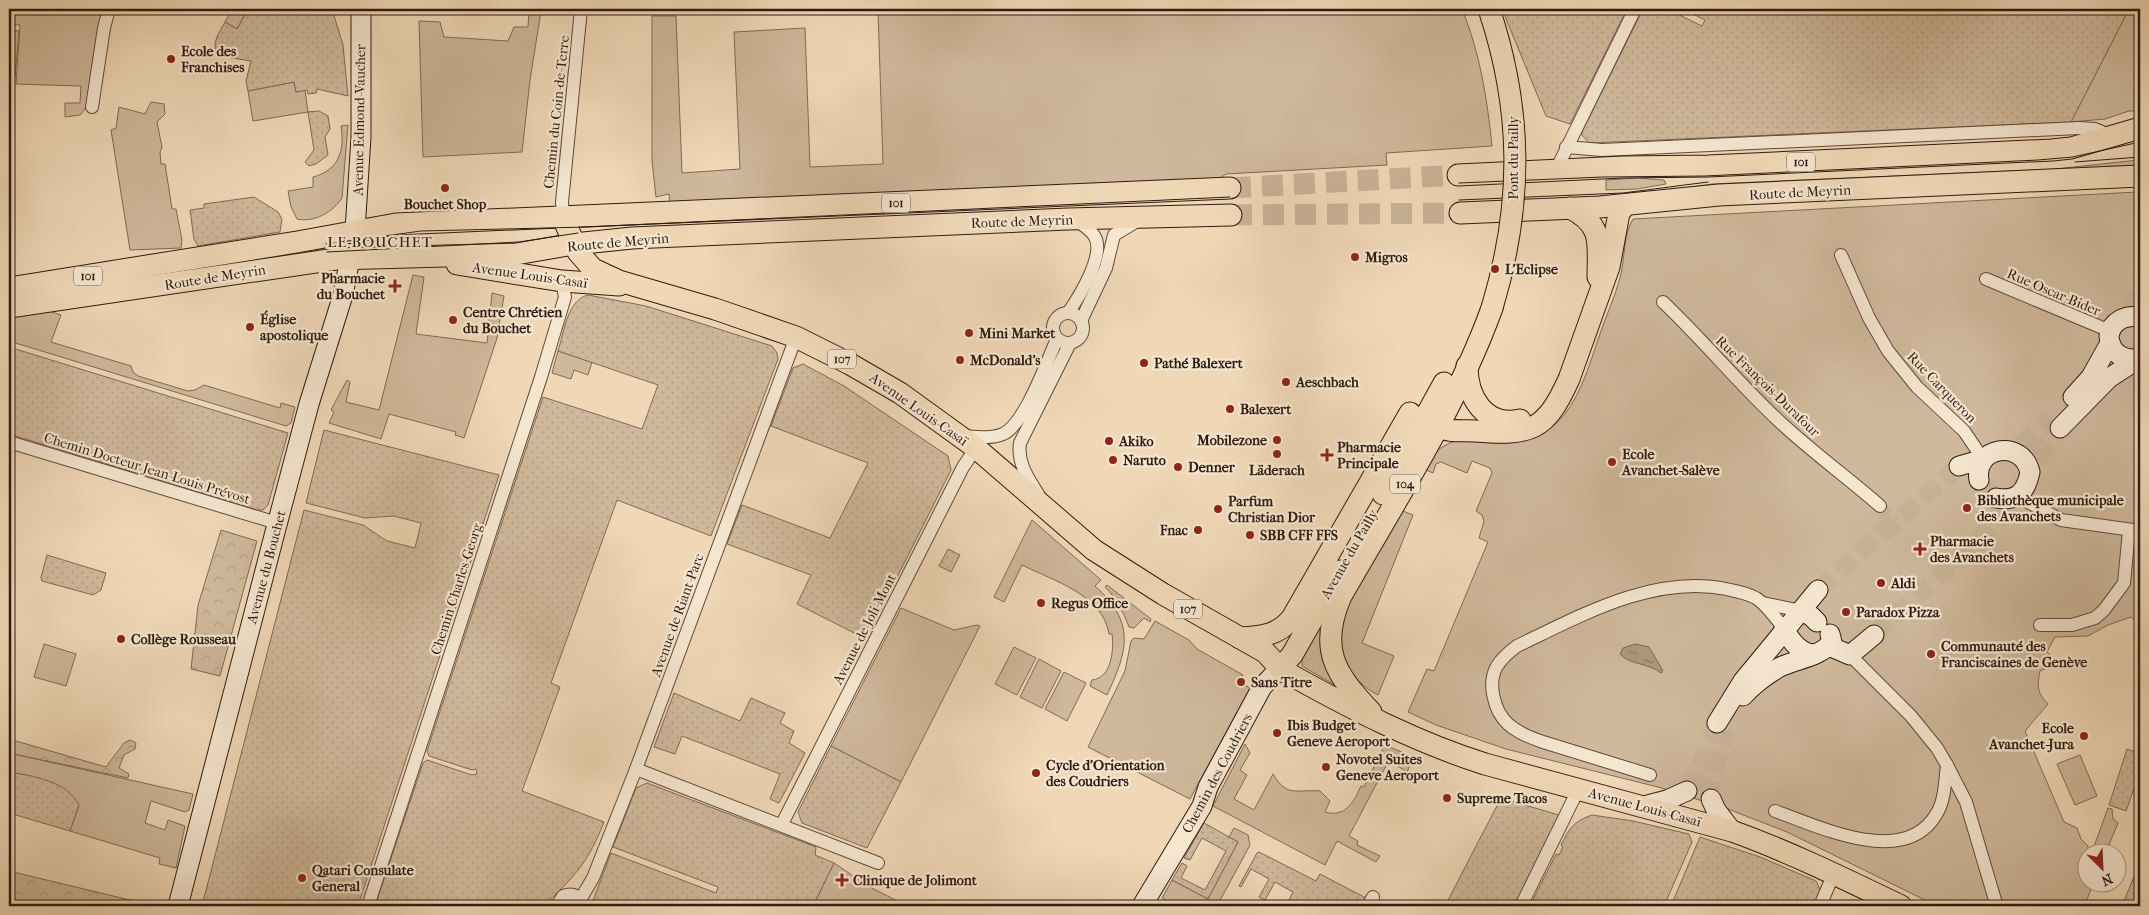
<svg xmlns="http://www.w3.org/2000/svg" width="2149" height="915" viewBox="0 0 2149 915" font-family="'IM FELL French Canon',serif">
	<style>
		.green { fill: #cfb89b; stroke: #7f6a56 }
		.forest { fill: url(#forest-crowns); stroke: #7f6a56 }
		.garden { fill: url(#garden-dots); stroke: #7f6a56 }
		.water { fill: url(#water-ripples); stroke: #7b6653 }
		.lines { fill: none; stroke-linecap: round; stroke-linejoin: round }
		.street-tunnel { stroke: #c9b296; stroke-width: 12; stroke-dasharray: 12 6; stroke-linecap: butt }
		.secondary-tunnel { stroke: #c9b296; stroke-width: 19; stroke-dasharray: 19 9; stroke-linecap: butt }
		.primary-tunnel { stroke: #c9b296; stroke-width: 21; stroke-dasharray: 21 11; stroke-linecap: butt }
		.street-casing { stroke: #5f4a3a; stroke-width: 14 }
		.secondary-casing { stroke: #2f1b11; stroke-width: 21 }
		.primary-casing { stroke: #2f1b11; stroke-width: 23 }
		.street { stroke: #f5e6d0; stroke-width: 12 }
		.secondary { stroke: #f5e6d0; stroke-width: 19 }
		.primary { stroke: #f0d8b7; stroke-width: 21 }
		.tram { stroke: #2f1b11; stroke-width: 1 }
		.primary-bridge-casing { stroke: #2f1b11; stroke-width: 23; stroke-linecap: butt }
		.primary-bridge { stroke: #f0d8b7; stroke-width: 21 }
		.poi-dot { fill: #8f2418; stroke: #f5e6d0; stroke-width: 2 }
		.labels { text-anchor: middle; stroke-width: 4.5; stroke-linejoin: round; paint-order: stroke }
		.shield { fill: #f5e6d0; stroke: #6a584a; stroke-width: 1 }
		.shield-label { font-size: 12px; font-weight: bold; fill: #2f1b11 }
		.poi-label { font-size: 14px; font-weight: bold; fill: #2f1b11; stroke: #f5e6d0; text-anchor: start }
		.street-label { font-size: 14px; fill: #2f1b11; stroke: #f5e6d0 }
		.neighbourhood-label { font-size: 15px; letter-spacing: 1px; fill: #2f1b11; stroke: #f5e6d0 }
	</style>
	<defs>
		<pattern id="forest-crowns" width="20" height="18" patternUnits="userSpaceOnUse" patternTransform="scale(1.25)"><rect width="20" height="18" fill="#cfb89b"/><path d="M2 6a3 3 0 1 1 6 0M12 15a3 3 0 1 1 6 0" fill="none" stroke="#b29e84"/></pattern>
		<pattern id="garden-dots" width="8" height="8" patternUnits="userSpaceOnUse" patternTransform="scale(1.25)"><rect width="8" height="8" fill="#cfb89b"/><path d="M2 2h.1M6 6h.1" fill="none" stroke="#b29e84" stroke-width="1.8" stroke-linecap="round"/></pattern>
		<pattern id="water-ripples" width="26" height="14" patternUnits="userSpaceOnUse" patternTransform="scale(1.25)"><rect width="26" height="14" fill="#ae987f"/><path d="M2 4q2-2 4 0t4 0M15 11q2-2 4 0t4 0" fill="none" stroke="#8e7b67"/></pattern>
	</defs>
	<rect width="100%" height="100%" fill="#f0d8b7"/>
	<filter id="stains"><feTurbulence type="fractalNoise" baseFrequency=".004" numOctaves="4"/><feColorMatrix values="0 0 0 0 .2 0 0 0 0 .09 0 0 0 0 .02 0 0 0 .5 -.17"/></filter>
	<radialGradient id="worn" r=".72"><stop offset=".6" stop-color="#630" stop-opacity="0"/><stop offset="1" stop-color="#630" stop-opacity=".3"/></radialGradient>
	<g class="green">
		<polygon points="9,9 106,9 96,39 86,108 80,115 65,117 65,103 80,103 81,86 16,84 20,25 9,24"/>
		<polygon points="232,9 248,9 237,29 225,22"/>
		<path d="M 915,9 L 1462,9 C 1480,53 1487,98 1492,146 L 1386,153 L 1387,165 L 1226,174 L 1211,184 L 670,207 L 669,194 L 656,197 L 652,161 L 652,16 L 676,16 L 682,173 L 740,169 L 734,32 L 805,28 L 810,167 L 883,164 L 878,10 Z"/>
		<polygon points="2129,9 2140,9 2140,111 2129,111 2105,119 2071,122"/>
		<polygon points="529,10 541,11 530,80 522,152 423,157 419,21 440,22 444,37 508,41 514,27 528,27"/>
		<polygon points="9,30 19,31 15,77 9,77"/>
		<polygon points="294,82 296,92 305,90 308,112 253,121 248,91"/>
		<polygon points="151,102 164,104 165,114 157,122 162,147 160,152 161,164 165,164 172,209 176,209 182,240 181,248 130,250 111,130 116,128 119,107 145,114"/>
		<path d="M 348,125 L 342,198 C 333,212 314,223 297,219 L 291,207 L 288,191 L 313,187 L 313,177 C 339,170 345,151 341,126 Z"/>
		<polygon points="2138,160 2138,170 1636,195 1712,184 2055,169"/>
		<polygon points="1637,178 1664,180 1666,184 1637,189 1606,190 1606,180"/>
		<path d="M 2137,192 L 2140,196 L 2140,635 L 2134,633 L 2136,622 L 2131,617 L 2108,625 L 2088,636 L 2055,637 L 2047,652 L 2053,657 L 2050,667 L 2040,671 C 2037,686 2037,693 2048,704 L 2025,731 L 2064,822 L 2077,828 L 2081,839 L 2088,846 L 2086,882 L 2094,883 L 2084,906 L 1937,906 L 1787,832 L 1728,809 L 1658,787 L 1506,749 L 1436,725 L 1408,712 L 1427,669 L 1434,671 L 1488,542 L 1479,538 L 1484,521 L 1482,515 L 1476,511 L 1492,473 L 1490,468 L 1472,461 L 1467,473 L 1441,462 L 1436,464 L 1433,473 L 1424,469 C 1428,463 1432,456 1437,451 C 1473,420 1527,461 1564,415 C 1583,391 1591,359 1601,331 C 1607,314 1615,296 1620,278 C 1625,259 1623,235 1633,219 Z"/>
		<polygon points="413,275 424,277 416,334 487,343 492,293 504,296 497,338 464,438 455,435 456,432 389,414 381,439 329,423 334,412 331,410 347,380 350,382 346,402 379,410"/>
		<polygon points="46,310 61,315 51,342 131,366 133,372 138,376 188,391 195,390 204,385 280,408 281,403 295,407 291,423 286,426 9,341 9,316"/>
		<polygon points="558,351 592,362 588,375 574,370 571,379 552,373"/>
		<path d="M 1400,510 L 1413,515 L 1362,643 L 1394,656 L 1378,695 C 1350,681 1334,650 1342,618 C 1351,584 1382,541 1400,510 Z"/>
		<path d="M 1032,520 L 1101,580 L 1095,586 C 1136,623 1128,650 1107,695 L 1090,686 L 1092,680 C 1112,678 1114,649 1112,634 L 1109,634 C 1103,595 1054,581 1022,565 L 1004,602 L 994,597 Z"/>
		<path d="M 1107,585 L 1151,619 L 1150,622 L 1144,618 L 1134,628 L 1129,627 C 1123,611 1117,599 1105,587 Z"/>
		<polygon points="901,608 954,630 977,625 980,626 901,782 831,746"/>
		<polygon points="1326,612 1335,685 1302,666 1302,655"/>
		<polygon points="1155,621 1189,640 1197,649 1243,675 1240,682 1250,688 1190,799 1088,747 1125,671 1131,641 1134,638 1144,639"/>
		<polygon points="44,644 76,654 66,686 34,677"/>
		<polygon points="1014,647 1036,658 1017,695 995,684"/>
		<polygon points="1039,659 1061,671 1042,708 1020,697"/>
		<polygon points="1064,672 1086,683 1067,721 1045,709"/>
		<path d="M 1245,744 L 1250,753 L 1240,770 L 1247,775 L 1234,799 L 1254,810 L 1273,774 C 1287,798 1296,789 1320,791 L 1330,801 L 1325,812 C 1345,818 1354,802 1361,786 L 1364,787 L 1385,745 L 1413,757 L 1407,772 L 1393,763 L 1388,762 L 1349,836 L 1358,841 L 1357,845 L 1380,856 L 1376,862 L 1337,841 L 1325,865 L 1213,806 Z"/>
		<polygon points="9,753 193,794 189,810 185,812 151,801 145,823 165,830 168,820 185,826 176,868 159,864 160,858 70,831 79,805 31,776 9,772"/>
		<polygon points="2080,755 2097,796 2075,805 2057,764"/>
		<polygon points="2108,808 2112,809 2113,819 2118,823 2106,852 2092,852"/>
		<polygon points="1234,828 1248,835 1250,845 1217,906 1178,906 1162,898 1172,880 1208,899 1238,842 1229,837"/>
		<polygon points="834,863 868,886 907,906 813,906"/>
	</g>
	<g class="forest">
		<polygon points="221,530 257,541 220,676 191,669 198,605"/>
		<polygon points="9,739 106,767 124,743 130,740 136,743 135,749 124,755 119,768 129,774 128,778 9,753"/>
		<polygon points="9,871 155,906 9,906"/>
	</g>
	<g class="garden">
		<path d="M 248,9 L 332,9 L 343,45 L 348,96 L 317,89 L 316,93 L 308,94 L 307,90 L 296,92 L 294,82 L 248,91 L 246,81 L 251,61 L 220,56 C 209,46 219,33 225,22 L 237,29 Z"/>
		<polygon points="1502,9 1627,9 1570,124 1546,116"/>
		<polygon points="1643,9 1667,9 1702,26 1705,20 1683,9 2129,9 2071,122 1589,143 1581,134"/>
		<polygon points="319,111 328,116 330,129 325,137 328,155 316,164 309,166 305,162 314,150 308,112"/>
		<polygon points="254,197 278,212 282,219 280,232 198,246 194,239 190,210 204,208 204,204"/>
		<path d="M 588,295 L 646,306 L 772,346 L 777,353 L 778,359 L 711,536 L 617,500 L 551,683 L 560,687 L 522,791 L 604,822 C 589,861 574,878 543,906 L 375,906 L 423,763 L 427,760 L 472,775 L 477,774 L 476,769 L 472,770 L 429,756 L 427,751 L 543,397 L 642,429 L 658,385 L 558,351 C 564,333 567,300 588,295 Z"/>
		<polygon points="9,347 288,433 268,505 263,510 257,510 9,434"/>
		<polygon points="803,364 844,386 948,456 951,470 866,639 797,604 811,575 727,544 742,505 830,538 868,463 771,426 793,368"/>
		<polygon points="324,430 499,475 358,906 202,906 304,510 363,525 387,541 415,548 421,523 394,516 365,518 306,503"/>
		<polygon points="948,549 960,555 951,572 939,566"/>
		<polygon points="47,555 106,573 101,590 93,595 42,581 41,577"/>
		<polygon points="674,693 740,721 751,698 785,713 780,723 794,731 789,743 805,753 779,803 770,799 780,774 682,736 675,754 654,747"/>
		<polygon points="831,746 901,782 867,848 802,823 798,812"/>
		<polygon points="2127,749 2140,754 2140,772 2126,811 2109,805"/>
		<path d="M 9,772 C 33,776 67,781 79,805 L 70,831 L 9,813 Z"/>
		<polygon points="647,783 816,847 815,855 834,863 813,906 591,906 611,853 716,893 718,887 613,847 636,788"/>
		<polygon points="1501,798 1559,815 1514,906 1445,906"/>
		<path d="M 1592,815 L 1633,821 L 1689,834 L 1692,842 L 1664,906 L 1530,906 L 1556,854 L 1559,855 L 1563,847 L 1561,845 C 1569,829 1574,821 1592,815 Z"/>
		<polygon points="1204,823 1238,842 1208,899 1172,880 1182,863 1187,866 1181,878 1205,890 1226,851 1202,838 1190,860 1184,858"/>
		<polygon points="1700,837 1760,857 1816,881 1821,891 1815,906 1671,906"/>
		<polygon points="1259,852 1316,881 1320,874 1366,898 1362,906 1286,906 1293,892 1275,882 1265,900 1259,897 1269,879 1251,869 1241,887 1239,886 1257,853"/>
		<polygon points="2140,862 2140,883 2131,906 2122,906"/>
	</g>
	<path class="water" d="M 1635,644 L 1649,647 L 1663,671 L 1661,673 C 1649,663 1630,665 1620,654 L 1623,648 Z"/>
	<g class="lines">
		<polyline class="street-tunnel" points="1880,506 1894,522"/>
		<g class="secondary-tunnel">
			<polyline points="2132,312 2140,292"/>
			<polyline points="2020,445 2052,419"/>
			<polyline points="2037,459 2060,428"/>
			<polyline points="1979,480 1982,487 1996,498"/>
			<polyline points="1818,590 1959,466"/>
			<polyline points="1874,635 2005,515"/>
			<polyline points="1687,791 1694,782 1717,723"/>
			<polyline points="1711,799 1710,787 1725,730"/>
		</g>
		<g class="primary-tunnel">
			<polyline points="1230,188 1458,175"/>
			<polyline points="1231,215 1460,213"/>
		</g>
		<g class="street-casing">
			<g id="street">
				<polyline points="92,107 104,28 109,9"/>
				<polyline points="1566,147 1602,150 2079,128 2095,129 2111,136"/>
				<polyline points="1556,170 1635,9"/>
				<polyline points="563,218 562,202 581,9"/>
				<polyline points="1841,255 1869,318 1888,351 1917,387 1964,431 1983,459"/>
				<polyline points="1986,279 2110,331"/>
				<path d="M 1663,302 C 1704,341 1739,384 1780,422 C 1812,452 1847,477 1880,506"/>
				<path d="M 1068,313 C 1079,297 1105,256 1095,237 C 1091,229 1081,224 1074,219"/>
				<circle cx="1068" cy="328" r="15"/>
				<polyline points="1081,321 1106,268 1114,235 1137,221"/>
				<path d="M 964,436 C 976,437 991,439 1003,434 C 1025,424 1047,361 1057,339"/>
				<polyline points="9,442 277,523"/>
				<path d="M 1038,494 C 1028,478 1017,463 1020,443 L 1070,343"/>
				<polyline points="2019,497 2061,520 2140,531"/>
				<polyline points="1763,603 1801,611"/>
				<polyline points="2040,625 2072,625 2095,618 2104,610 2124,583 2129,531"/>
				<polyline points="1850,655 1911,716 1937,748 1947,765 1966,802 1995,900"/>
				<polyline points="636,769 878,863"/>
				<path d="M 1650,775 L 1543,742 C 1531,738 1518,733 1508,724 C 1494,711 1487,683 1497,666 C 1502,658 1509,652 1517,646 C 1580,616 1654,574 1726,589 C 1736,591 1747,593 1756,598 C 1767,605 1775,618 1784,628"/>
				<path d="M 1775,811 C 1820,827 1906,869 1937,813 C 1945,800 1945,780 1947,765"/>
				<polyline points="782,824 963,467 976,448"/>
				<polyline points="580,900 593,878 636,769 796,337"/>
				<polyline points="368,906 541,377 565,297 562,281"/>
				<path d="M 557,906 L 563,896 C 573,892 580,896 582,906"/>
				<polyline points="1368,906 1373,897"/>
				<polyline points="1521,906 1578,790"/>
				<polyline points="1820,906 1834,873"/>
			</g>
		</g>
		<g class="secondary-casing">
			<g id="secondary">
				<polyline points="355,231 361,137 361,9"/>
				<path d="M 2140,317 C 2126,315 2112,320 2109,336 C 2110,353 2124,362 2140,358"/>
				<polyline points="2073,397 2091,377 2110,343"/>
				<polyline points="2060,428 2109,378 2140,358"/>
				<polyline points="1959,466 1983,459"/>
				<path d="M 1979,480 C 1973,447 2022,438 2030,472 C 2026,492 2017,502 1996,498"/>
				<polyline points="1801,611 1811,616 1817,622"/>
				<path d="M 1784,628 C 1790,640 1800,654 1815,654"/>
				<polyline points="1829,646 1850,655 1874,635"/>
				<path d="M 1743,696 C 1754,684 1766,675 1780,667 C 1797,659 1820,657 1832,642 L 1830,634"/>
				<polyline points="1717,723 1743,681 1818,590"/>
				<polyline points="1711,799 1716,810 1732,831"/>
				<polyline points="1644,806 1667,800 1687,791"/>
				<polyline points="178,906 274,536 309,404 343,295 350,258"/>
				<polyline points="1142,906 1202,806 1208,787 1262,687 1280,668"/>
			</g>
		</g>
		<g class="primary-casing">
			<g id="primary">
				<polyline points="1458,175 1623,167 1708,166 2052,150 2071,148 2140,128"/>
				<path d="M 1570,208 C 1604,225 1598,244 1598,277"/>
				<polyline points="1460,213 1600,207 1719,195 2140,176"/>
				<path d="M 563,218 L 578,252 L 593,269 L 619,281 L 715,309 L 796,337 L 850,364 L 900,393 L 976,448 L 1094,550 L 1163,594 L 1265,652 L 1280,668 L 1291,675 C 1354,710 1416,742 1485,764 L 1732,831 C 1790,852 1845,879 1901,906"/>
				<polyline points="457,264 562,281 619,285"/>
				<polyline points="9,288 297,242 396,224 1230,188"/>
				<polyline points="9,307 336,259 516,254 574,244 632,238 1068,219 1231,215"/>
				<path d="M 1467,366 C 1467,397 1485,428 1520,420"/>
				<path d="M 1435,414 L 1437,426 C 1449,433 1462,430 1475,431 C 1531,435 1545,432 1569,379 L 1609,267 L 1619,213 L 1625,205"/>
				<polyline points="1383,494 1444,383"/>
				<path d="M 1240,638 C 1261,637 1279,635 1292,618 L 1410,413"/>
				<polyline points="1280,668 1292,655 1340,571"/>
				<path d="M 1371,712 C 1335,674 1318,649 1341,596 C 1394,503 1455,410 1492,308"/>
			</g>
		</g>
		<use href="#street" class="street"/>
		<use href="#secondary" class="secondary"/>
		<use href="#primary" class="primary"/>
		<g class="tram">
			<polyline points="2075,162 2140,157"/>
			<polyline points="1459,183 1603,177 1705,176 2038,160 2073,157 2140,142"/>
			<polyline points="1459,200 1623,193 1708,182"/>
			<polyline points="326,244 421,231 587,227 1230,197"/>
			<polyline points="327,252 519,242 578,233"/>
		</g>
		<g class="primary-bridge-casing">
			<path id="primary-bridge" d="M 1489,9 C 1523,111 1523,205 1492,308"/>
		</g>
		<use href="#primary-bridge" class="primary-bridge"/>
	</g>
	<g class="poi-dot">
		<circle cx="171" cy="59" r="5"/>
		<circle cx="445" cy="188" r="5"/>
		<circle cx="1355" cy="257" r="5"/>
		<circle cx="1495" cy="269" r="5"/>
		<path d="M392.5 278.5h5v5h5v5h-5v5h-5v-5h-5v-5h5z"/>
		<circle cx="453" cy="320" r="5"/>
		<circle cx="250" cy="327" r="5"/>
		<circle cx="969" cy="333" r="5"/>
		<circle cx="960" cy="360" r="5"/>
		<circle cx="1144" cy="363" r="5"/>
		<circle cx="1286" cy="382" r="5"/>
		<circle cx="1230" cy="409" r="5"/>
		<circle cx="1277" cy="440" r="5"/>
		<circle cx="1109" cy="441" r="5"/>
		<circle cx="1277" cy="454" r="5"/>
		<path d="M1324.5 447.5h5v5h5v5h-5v5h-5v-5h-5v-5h5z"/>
		<circle cx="1113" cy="460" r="5"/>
		<circle cx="1612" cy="462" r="5"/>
		<circle cx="1178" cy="467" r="5"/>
		<circle cx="1967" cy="508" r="5"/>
		<circle cx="1218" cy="509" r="5"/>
		<circle cx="1198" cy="530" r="5"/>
		<circle cx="1250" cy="535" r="5"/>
		<path d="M1917.5 541.5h5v5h5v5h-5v5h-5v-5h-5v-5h5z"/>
		<circle cx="1881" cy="583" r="5"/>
		<circle cx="1041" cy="603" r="5"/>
		<circle cx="1846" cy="612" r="5"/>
		<circle cx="121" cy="639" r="5"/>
		<circle cx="1931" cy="654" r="5"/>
		<circle cx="1241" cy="682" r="5"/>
		<circle cx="1277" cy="733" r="5"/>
		<circle cx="2084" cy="736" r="5"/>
		<circle cx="1326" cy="767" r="5"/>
		<circle cx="1036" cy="773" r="5"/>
		<circle cx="1447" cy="798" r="5"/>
		<circle cx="302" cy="878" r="5"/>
		<path d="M839.5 872.5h5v5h5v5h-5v5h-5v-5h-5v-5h5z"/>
	</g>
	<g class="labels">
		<g class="shield">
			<rect x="1787" y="152.5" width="28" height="19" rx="4"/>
			<rect x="882" y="193.5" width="28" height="19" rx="4"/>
			<rect x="74" y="266.5" width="28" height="19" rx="4"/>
			<rect x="828" y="349.5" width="28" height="19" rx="4"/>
			<rect x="1390" y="474.5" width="30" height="19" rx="4"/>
			<rect x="1174" y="599.5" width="28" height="19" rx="4"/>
		</g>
		<g class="shield-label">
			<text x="1801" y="166">101</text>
			<text x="896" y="207">101</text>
			<text x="88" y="280">101</text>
			<text x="842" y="363">107</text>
			<text x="1405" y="488">104</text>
			<text x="1188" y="613">107</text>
		</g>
		<g class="poi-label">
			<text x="181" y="56">Ecole des<tspan x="181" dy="16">Franchises</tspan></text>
			<text x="445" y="209" text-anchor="middle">Bouchet Shop</text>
			<text x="1365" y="262">Migros</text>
			<text x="1505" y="274">L'Eclipse</text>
			<text x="385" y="283" text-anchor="end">Pharmacie<tspan x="385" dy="16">du Bouchet</tspan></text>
			<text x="463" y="317">Centre Chrétien<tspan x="463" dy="16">du Bouchet</tspan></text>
			<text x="260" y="324">Église<tspan x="260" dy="16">apostolique</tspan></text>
			<text x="979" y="338">Mini Market</text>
			<text x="970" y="365">McDonald's</text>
			<text x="1154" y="368">Pathé Balexert</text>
			<text x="1296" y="387">Aeschbach</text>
			<text x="1240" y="414">Balexert</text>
			<text x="1267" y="445" text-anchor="end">Mobilezone</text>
			<text x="1119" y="446">Akiko</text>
			<text x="1337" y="452">Pharmacie<tspan x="1337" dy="16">Principale</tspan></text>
			<text x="1622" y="459">Ecole<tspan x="1622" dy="16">Avanchet-Salève</tspan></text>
			<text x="1123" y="465">Naruto</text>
			<text x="1188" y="472">Denner</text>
			<text x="1277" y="475" text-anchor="middle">Läderach</text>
			<text x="1977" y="505">Bibliothèque municipale<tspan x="1977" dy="16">des Avanchets</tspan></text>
			<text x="1228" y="506">Parfum<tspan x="1228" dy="16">Christian Dior</tspan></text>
			<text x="1188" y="535" text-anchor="end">Fnac</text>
			<text x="1260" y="540">SBB CFF FFS</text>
			<text x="1930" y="546">Pharmacie<tspan x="1930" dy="16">des Avanchets</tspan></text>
			<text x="1891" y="588">Aldi</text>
			<text x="1051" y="608">Regus Office</text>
			<text x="1856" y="617">Paradox Pizza</text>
			<text x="131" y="644">Collège Rousseau</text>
			<text x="1941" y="651">Communauté des<tspan x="1941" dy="16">Franciscaines de Genève</tspan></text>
			<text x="1251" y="687">Sans Titre</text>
			<text x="1287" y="730">Ibis Budget<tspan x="1287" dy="16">Geneve Aeroport</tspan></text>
			<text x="2074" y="733" text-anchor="end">Ecole<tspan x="2074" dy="16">Avanchet-Jura</tspan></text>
			<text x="1336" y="764">Novotel Suites<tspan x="1336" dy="16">Geneve Aeroport</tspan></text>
			<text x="1046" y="770">Cycle d'Orientation<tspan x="1046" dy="16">des Coudriers</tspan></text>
			<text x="1457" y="803">Supreme Tacos</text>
			<text x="312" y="875">Qatari Consulate<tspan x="312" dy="16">General</tspan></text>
			<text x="853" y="885">Clinique de Jolimont</text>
		</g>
		<g class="street-label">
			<text transform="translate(556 112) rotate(-84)" y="5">Chemin du Coin-de-Terre</text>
			<text transform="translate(359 120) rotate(-89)" y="5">Avenue Edmond-Vaucher</text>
			<text transform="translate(1513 158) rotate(-90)" y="5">Pont du Pailly</text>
			<text transform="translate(1800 192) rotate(-3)" y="5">Route de Meyrin</text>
			<text transform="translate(1022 221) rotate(-2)" y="5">Route de Meyrin</text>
			<text transform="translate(618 242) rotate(-5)" y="5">Route de Meyrin</text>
			<text transform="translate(530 275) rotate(8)" y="5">Avenue Louis-Casaï</text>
			<text transform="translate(215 277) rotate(-9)" y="5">Route de Meyrin</text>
			<text transform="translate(2054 292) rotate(23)" y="5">Rue Oscar-Bider</text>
			<text transform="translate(1768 386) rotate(44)" y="5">Rue François-Durafour</text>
			<text transform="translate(1942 387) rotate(46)" y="5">Rue Carqueron</text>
			<text transform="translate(919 409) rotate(35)" y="5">Avenue Louis-Casaï</text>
			<text transform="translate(147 468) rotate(17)" y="5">Chemin Docteur Jean-Louis Prévost</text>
			<text transform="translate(1349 554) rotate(-60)" y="5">Avenue du Pailly</text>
			<text transform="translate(266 567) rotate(-75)" y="5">Avenue du Bouchet</text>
			<text transform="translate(456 589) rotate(-72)" y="5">Chemin Charles-Georg</text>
			<text transform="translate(677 615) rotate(-70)" y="5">Avenue de Riant-Parc</text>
			<text transform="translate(864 629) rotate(-63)" y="5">Avenue de Joli-Mont</text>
			<text transform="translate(1217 773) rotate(-62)" y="5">Chemin des Coudriers</text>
			<text transform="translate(1645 807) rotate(15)" y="5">Avenue Louis-Casaï</text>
		</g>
		<g class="neighbourhood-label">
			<text x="380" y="247">LE BOUCHET</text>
		</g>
	</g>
	<rect width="2149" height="915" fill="none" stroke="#f0d8b7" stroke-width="30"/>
	<rect x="10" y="10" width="2129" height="895" fill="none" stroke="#2f1b11" stroke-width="2.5"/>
	<rect x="15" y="15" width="2119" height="885" fill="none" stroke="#2f1b11"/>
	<g transform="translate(2102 868) rotate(156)"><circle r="24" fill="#f5e6d0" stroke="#a69584"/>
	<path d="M0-4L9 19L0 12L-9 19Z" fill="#8f2418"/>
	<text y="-8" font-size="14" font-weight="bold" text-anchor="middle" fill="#2f1b11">N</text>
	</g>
	<rect width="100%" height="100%" filter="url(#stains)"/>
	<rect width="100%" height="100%" fill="url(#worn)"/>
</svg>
